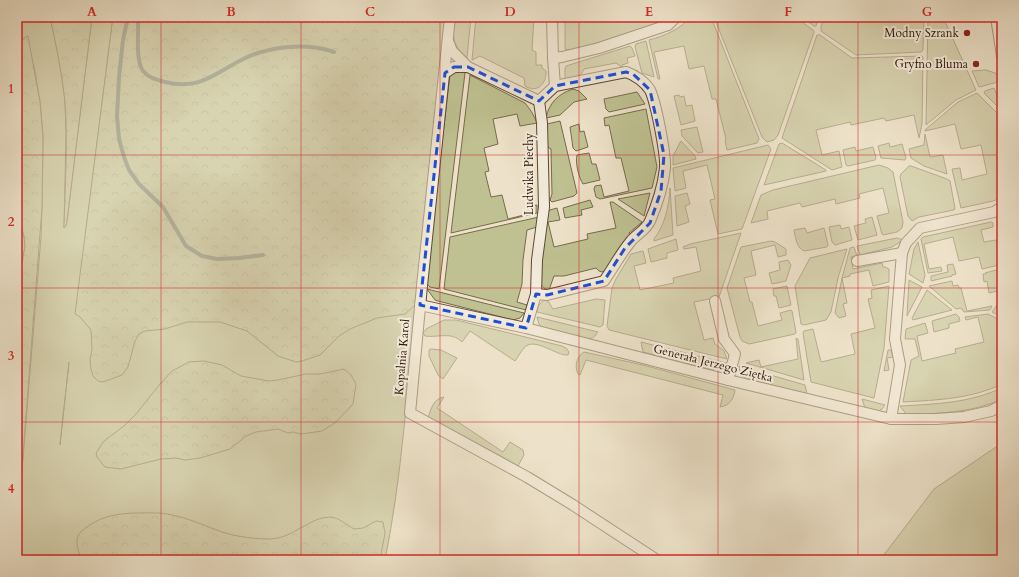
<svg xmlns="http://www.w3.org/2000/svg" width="1019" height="577" viewBox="0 0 1019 577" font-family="Cardo,serif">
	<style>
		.grass { fill: #bfc192; stroke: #786a4a; fill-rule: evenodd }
		.forest { fill: url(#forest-crowns); stroke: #786a4a }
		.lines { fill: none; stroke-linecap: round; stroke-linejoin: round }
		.stream { stroke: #707a6a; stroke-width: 4 }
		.minor-casing { stroke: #5f4733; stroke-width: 12 }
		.minor { stroke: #f3ecdc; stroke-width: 10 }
		.marked { fill: none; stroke: #1d4ed8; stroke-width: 3; stroke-dasharray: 8 5; stroke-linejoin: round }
		.grid { fill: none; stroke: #d62828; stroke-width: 1; stroke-opacity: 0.55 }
		.poi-dot { fill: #8f2418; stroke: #f3ecdc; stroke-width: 1.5 }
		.labels { text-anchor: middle; stroke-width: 4; stroke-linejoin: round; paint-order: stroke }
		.poi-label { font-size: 12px; fill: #301301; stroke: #f3ecdc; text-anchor: end }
		.street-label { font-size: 12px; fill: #301301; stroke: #f3ecdc }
		.neatline { fill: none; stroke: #d62828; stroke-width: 1.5 }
		.grid-label { font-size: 13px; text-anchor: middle; font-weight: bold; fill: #d62828 }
	</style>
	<defs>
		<pattern id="forest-crowns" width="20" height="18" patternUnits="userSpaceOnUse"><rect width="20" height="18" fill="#bfc192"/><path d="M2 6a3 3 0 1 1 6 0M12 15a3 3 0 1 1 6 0" fill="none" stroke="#a4a57c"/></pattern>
	</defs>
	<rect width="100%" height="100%" fill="#ede2c9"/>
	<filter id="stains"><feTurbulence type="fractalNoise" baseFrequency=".005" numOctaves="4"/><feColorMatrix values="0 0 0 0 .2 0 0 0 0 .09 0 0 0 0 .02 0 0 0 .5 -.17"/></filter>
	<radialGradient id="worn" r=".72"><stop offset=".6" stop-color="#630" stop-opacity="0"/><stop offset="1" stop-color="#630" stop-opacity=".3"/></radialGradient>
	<g class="grass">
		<path d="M 17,17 L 50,17 L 60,61 L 65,101 L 66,133 L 64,228 L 66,226 L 67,221 L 92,17 L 113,17 L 86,231 L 416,304 C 407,390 402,476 385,560 L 55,560 L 47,557 L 47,560 L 17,560 L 17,532 L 41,237 L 42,208 L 43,137 L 40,102 L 34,66 L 18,45 L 17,47 ZM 69,362 L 60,444 L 60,445 Z"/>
		<path d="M 454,17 L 471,17 L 467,58 C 451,44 453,36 454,17 Z"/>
		<path d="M 476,17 L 534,17 L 532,50 L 536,52 L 536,65 L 542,65 L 542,68 L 546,71 C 547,83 537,94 525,86 L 524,78 L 480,56 L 472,60 Z"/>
		<polygon points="569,17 584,17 586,21 603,17 670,17 664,22 572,51 565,49 565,18"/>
		<path d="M 691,17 L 711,17 L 759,139 L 757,143 L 727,150 L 725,140 L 726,139 L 716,99 L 712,99 L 704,66 L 689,69 L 684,46 L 654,52 L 660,79 L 658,79 L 649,40 C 665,36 680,29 691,17 Z"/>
		<polygon points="714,17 795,17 813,30 814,32 778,135 774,140 767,142 762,137"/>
		<polygon points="802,17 819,17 816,26 814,26"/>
		<polygon points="824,17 924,17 923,50 921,52 856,55 821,31 821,27"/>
		<polygon points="928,17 943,17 976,90 956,100 926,125"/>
		<polygon points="817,35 820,35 852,58 922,56 923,57 922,124 919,138 914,115 886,121 884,118 851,125 850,122 816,130 822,155 839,151 842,167 832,170 782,138"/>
		<polygon points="646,41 654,77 642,73 635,47 636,44"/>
		<polygon points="630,46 632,48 635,56 627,58 628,63 622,65 623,68 616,63 584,69 579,78 569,81 565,79 565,69 566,66"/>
		<polygon points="459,70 465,73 439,289 430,287 424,281 431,235 450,75 454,71"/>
		<polygon points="986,70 998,74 1002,81 979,87 972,71"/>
		<path d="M 470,75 L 525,103 C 530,109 534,115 537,123 L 520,126 L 517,114 L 493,119 L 498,144 L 484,148 L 489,171 L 485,172 L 491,197 L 502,195 L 508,219 L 532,213 L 531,206 L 537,205 L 537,213 L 451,233 Z"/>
		<polygon points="994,88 1002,108 1002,111 984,93 985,91"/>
		<path d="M 573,89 L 579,91 L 587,99 L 574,102 L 560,115 L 546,118 C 549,103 558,94 573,89 Z"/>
		<polygon points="637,92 645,104 609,112 606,109 604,99"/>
		<polygon points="977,93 1002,118 1002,194 996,200 993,201 961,208 952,169 960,168 962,180 987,174 981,145 961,149 955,124 925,131 925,130 958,102"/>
		<polygon points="679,95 680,97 684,96 686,106 692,105 695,121 681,125 674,96"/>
		<polygon points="646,109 657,167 652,188 600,199 596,197 594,189 595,186 601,185 604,197 629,191 621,158 616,158 609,125 605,126 604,118"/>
		<polygon points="560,121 577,193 574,196 552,202 550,200 552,194 551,149 546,146 547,124"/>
		<polygon points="579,124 580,132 584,131 588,147 576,151 573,148 570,127"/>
		<polygon points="697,127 703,152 698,153 682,136 681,130"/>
		<polygon points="925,134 930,157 943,155 947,174 924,166 911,158 909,149 924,145"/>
		<polygon points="681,141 695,156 696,159 673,165 673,156"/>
		<polygon points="782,143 826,170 826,171 764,185 779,144"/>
		<polygon points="889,143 890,147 902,144 906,158 905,160 881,158 878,146"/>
		<polygon points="768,145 771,149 742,229 718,234 710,200 715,199 707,165 683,171 686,188 675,191 673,168"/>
		<polygon points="855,147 856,151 873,147 876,158 875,160 848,166 846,165 843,150"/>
		<path d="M 589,153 L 592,164 L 596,164 L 600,180 L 583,184 C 579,178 575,163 577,155 Z"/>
		<polygon points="879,165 888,168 893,172 903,222 902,228 897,232 883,235 882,234 877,216 889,213 883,188 859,194 860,198 836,204 835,199 802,207 800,203 767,211 768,219 751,223 761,195 773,190"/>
		<polygon points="909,166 911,166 947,179 950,181 955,208 954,210 919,217 912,221 908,216 900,177 901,174"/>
		<path d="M 670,188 L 673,235 L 654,241 L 654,239 C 665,225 669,206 670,188 Z"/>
		<polygon points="650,193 644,216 618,199"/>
		<polygon points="687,193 690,204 685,206 689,222 677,226 675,196"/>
		<polygon points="590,200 593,207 581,210 582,215 565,218 563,208"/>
		<path d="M 610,202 L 613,202 L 642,222 L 629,233 L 630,236 L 606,270 L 602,272 L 599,271 L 596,268 L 564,276 L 554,276 L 549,290 C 545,289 543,288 541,284 C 537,273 546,226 548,212 L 550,210 L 557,208 L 560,220 L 548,222 L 554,247 L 588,239 L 587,234 L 616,228 Z"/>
		<polygon points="17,212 24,236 25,246 21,269 20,290 17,283"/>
		<polygon points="539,217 537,227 527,230 523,260 522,284 517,302 527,305 526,310 444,289 450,237"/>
		<polygon points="872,217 877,235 858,240 854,226 866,223 865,219"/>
		<polygon points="991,222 993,223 993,227 981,230 984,242 996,240 1001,262 999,265 982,269 979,257 959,261 953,237 924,244 929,269 941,267 942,271 928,273 921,239 923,237"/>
		<polygon points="840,225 841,229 849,227 852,240 835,245 832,242 829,227"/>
		<path d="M 805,228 L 807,233 L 824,228 L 828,245 L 827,247 L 804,251 C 796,247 796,238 794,230 Z"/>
		<polygon points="741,233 719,297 694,302 704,340 713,338 715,344 724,351 727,359 609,330 607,326 612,288 616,279 631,254 643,251 646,263 634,266 640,290 674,283 673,278 701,271 696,247 684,249 683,247 690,244"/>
		<polygon points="897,238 903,240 892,247 860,255 857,246"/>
		<polygon points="676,239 678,250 667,253 667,258 651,262 648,249"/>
		<polygon points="771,241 775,242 786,249 786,255 778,257 775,245 751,251 756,275 744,278 750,302 752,302 758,326 782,320 780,313 791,310 792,311 796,332 795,334 749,344 742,341 740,337 727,288 741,247"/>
		<polygon points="918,242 925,275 923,283 909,274 914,249"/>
		<polygon points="854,247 857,256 851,257 853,269 882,263 883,267 885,267 889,269 889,282 873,286 869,270 850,274 850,276 842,278 850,248"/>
		<polygon points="847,249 838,278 831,312 826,320 804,325 801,324 795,286 810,258"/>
		<polygon points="788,260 791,265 786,281 772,284 769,273 780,270 779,262"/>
		<polygon points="953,264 956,274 952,275 952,276 931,281 931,276 948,272 947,265"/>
		<polygon points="1000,269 1002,270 1002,290 989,293 987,281 984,282 983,274 986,274 985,273"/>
		<polygon points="842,278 847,303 843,304 846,316 839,318 835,313"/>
		<polygon points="909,280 922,287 907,316"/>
		<polygon points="952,281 953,286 958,285 959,288 961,288 967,311 992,306 990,310 964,312 961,308 956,309 929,286"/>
		<polygon points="787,286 791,305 779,308 776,296 774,296 773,289"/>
		<polygon points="889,286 884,348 874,398 811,382 803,333 804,331 813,329 821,362 855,354 851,334 875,328 868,299 872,298 871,290"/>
		<polygon points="427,289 524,313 520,318 513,320 438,301 435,300"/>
		<polygon points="927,290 952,310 913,320 912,318"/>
		<polygon points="1002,298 1002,317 992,312"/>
		<polygon points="596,299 605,300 603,325 600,327 537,312 538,306 544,300 548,301 553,309"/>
		<polygon points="956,314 959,317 960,321 949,324 949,328 934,332 932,321"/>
		<path d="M 988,314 L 1002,321 L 1002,384 C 971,399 937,400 903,402 L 911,360 L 919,356 L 915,339 L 905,339 L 906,329 L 925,323 L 928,333 L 917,336 L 922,361 L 956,353 L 955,349 L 984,342 L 978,317 L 966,320 L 965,317 Z"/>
		<path d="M 537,317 L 598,332 C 595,336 593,339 588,339 L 542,327 L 539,324 Z"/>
		<path d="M 444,320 L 456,320 L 562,346 L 566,348 L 569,352 L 568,355 C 556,356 535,337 525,347 C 521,351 518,357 515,361 L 470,331 L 462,342 C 451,331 438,338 425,336 L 423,333 L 426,329 Z"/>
		<polygon points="796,338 798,339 804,380 746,363 759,360 761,367 798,359"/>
		<polygon points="641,342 726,363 721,368 712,370 643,352"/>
		<polygon points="431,349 441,350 457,358 443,379 438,375 429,356 429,350"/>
		<polygon points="888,350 891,350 893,357 887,358 889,370 884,371"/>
		<path d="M 584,352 L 643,365 L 735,390 C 734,399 729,406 720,407 L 723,395 L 586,360 L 580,375 L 578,374 C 574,366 577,356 584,352 Z"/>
		<polygon points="739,366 805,385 807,394 745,378 740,374"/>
		<path d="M 1002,388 L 1002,399 C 972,413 940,413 907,415 L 900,406 C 937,404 968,403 1002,388 Z"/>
		<path d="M 444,397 L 437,408 L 503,452 L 510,442 L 523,450 L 524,455 L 518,466 L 428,418 C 431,409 433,399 444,397 Z"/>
		<polygon points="862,399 885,405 882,409 877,412 865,408"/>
		<polygon points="1002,443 1002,560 880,560 934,489"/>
	</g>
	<g class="forest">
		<path d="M 50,17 L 92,17 L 67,221 L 66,226 L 64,228 C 65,186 68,144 65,102 C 62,73 56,45 50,17 Z"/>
		<polygon points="113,17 449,17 416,304 405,314 377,318 350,329 339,336 320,355 302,361 296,362 278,356 247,331 220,322 187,322 165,329 145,331 139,334 135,341 128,367 122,375 103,382 98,381 93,376 91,369 90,360 92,349 91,330 80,317 75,314"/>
		<polygon points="28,36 40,102 43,137 42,208 17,533 17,321 21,269 25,246 24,236 17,212 17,47 21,40"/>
		<polygon points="204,361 222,365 241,376 269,381 278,380 306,374 320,374 344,369 351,375 356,384 353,404 336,422 322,431 301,434 293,432 288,433 278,429 256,432 246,436 230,449 200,458 185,460 176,458 161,459 121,469 105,467 97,457 96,453 104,441 124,426 136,414 160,384 172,371 189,362"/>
		<path d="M 159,513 C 182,515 200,524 222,532 C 238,537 255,539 271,539 C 294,538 309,517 330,517 C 338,517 347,525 354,529 L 363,528 L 376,521 L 383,522 L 385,533 L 380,560 L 81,560 C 79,552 75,543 78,536 C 80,532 84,529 87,527 C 108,511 134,513 159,513 Z"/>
	</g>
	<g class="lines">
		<g class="stream">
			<polyline points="128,17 123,40 119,77 117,116 119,139 124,157 129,170 139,184 163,207 186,246 202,256 217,259 239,258 263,255"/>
			<path d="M 138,17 C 139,31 135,60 143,71 C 149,78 157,80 165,82 C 206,93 224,63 258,53 C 282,46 310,44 334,52"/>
		</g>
		<g class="minor-casing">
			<g id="minor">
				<polyline points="450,17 422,286 410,413 527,477 573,505 657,560"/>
				<polyline points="552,17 553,58"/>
				<polyline points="996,17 1002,56"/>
				<path d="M 468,67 L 539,101 L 555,86 L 626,72 C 635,75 645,82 650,90 C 656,103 666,154 665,168 C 663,186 657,205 650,221 C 646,230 637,234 631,241 C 621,253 613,268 604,281 L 547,295 L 536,294"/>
				<polyline points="445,73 454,67 468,67 452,51 448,41"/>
				<polyline points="555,86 553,58 562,57 599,48 668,25 676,17"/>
				<polyline points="857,261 902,253"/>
				<polyline points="715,301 724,339 735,354 728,380"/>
				<polyline points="420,305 526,328 728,380 891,419 936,419 964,417 991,411 1002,405"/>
				<polyline points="526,328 536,294 537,260 544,207 542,123 539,101"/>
				<polyline points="891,419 900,365 895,339 902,253 906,243 920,228 994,212 1002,207"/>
			</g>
		</g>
		<use href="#minor" class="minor"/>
	</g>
	<path d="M0 0H1019V577H0ZM 454,67 L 468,67 L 539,101 L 555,86 L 626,72 L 633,74 L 650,90 L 664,155 L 661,191 L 650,223 L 625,248 L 604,281 L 547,295 L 536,294 L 526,328 L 420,305 L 445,73 Z" fill="#ede2c9" fill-opacity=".55" fill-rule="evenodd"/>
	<path class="marked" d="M 454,67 L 468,67 L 539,101 L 555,86 L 626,72 L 633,74 L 650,90 L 664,155 L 661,191 L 650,223 L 625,248 L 604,281 L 547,295 L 536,294 L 526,328 L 420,305 L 445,73 Z"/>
	<path class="grid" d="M 161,17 L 161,560M 301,17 L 301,560M 440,17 L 440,560M 579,17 L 579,560M 718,17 L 718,560M 858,17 L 858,560M 17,155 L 1002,155M 17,288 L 1002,288M 17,422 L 1002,422"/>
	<g class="poi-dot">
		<circle cx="967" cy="33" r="4"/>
		<circle cx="976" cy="64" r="4"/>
	</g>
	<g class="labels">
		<g class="poi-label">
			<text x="959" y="37">Modny Szrank</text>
			<text x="968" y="68">Gryfno Bluma</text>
		</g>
		<g class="street-label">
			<text transform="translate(529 174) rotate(-90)" y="4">Ludwika Piechy</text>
			<text transform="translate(402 357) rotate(-85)" y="4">Kopalnia Karol</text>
			<text transform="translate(713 363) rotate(14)" y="4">Generała Jerzego Ziętka</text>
		</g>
	</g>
	<rect width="1019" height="577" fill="none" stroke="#ede2c9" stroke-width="44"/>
	<rect x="22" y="22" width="975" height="533" class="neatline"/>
	<g class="grid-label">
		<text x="92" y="16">A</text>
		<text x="231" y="16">B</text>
		<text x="370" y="16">C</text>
		<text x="510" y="16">D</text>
		<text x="649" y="16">E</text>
		<text x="788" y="16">F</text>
		<text x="927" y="16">G</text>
		<text x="11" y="93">1</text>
		<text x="11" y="226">2</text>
		<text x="11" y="360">3</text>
		<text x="11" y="493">4</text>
	</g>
	<rect width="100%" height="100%" filter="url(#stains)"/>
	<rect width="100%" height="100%" fill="url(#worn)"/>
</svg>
